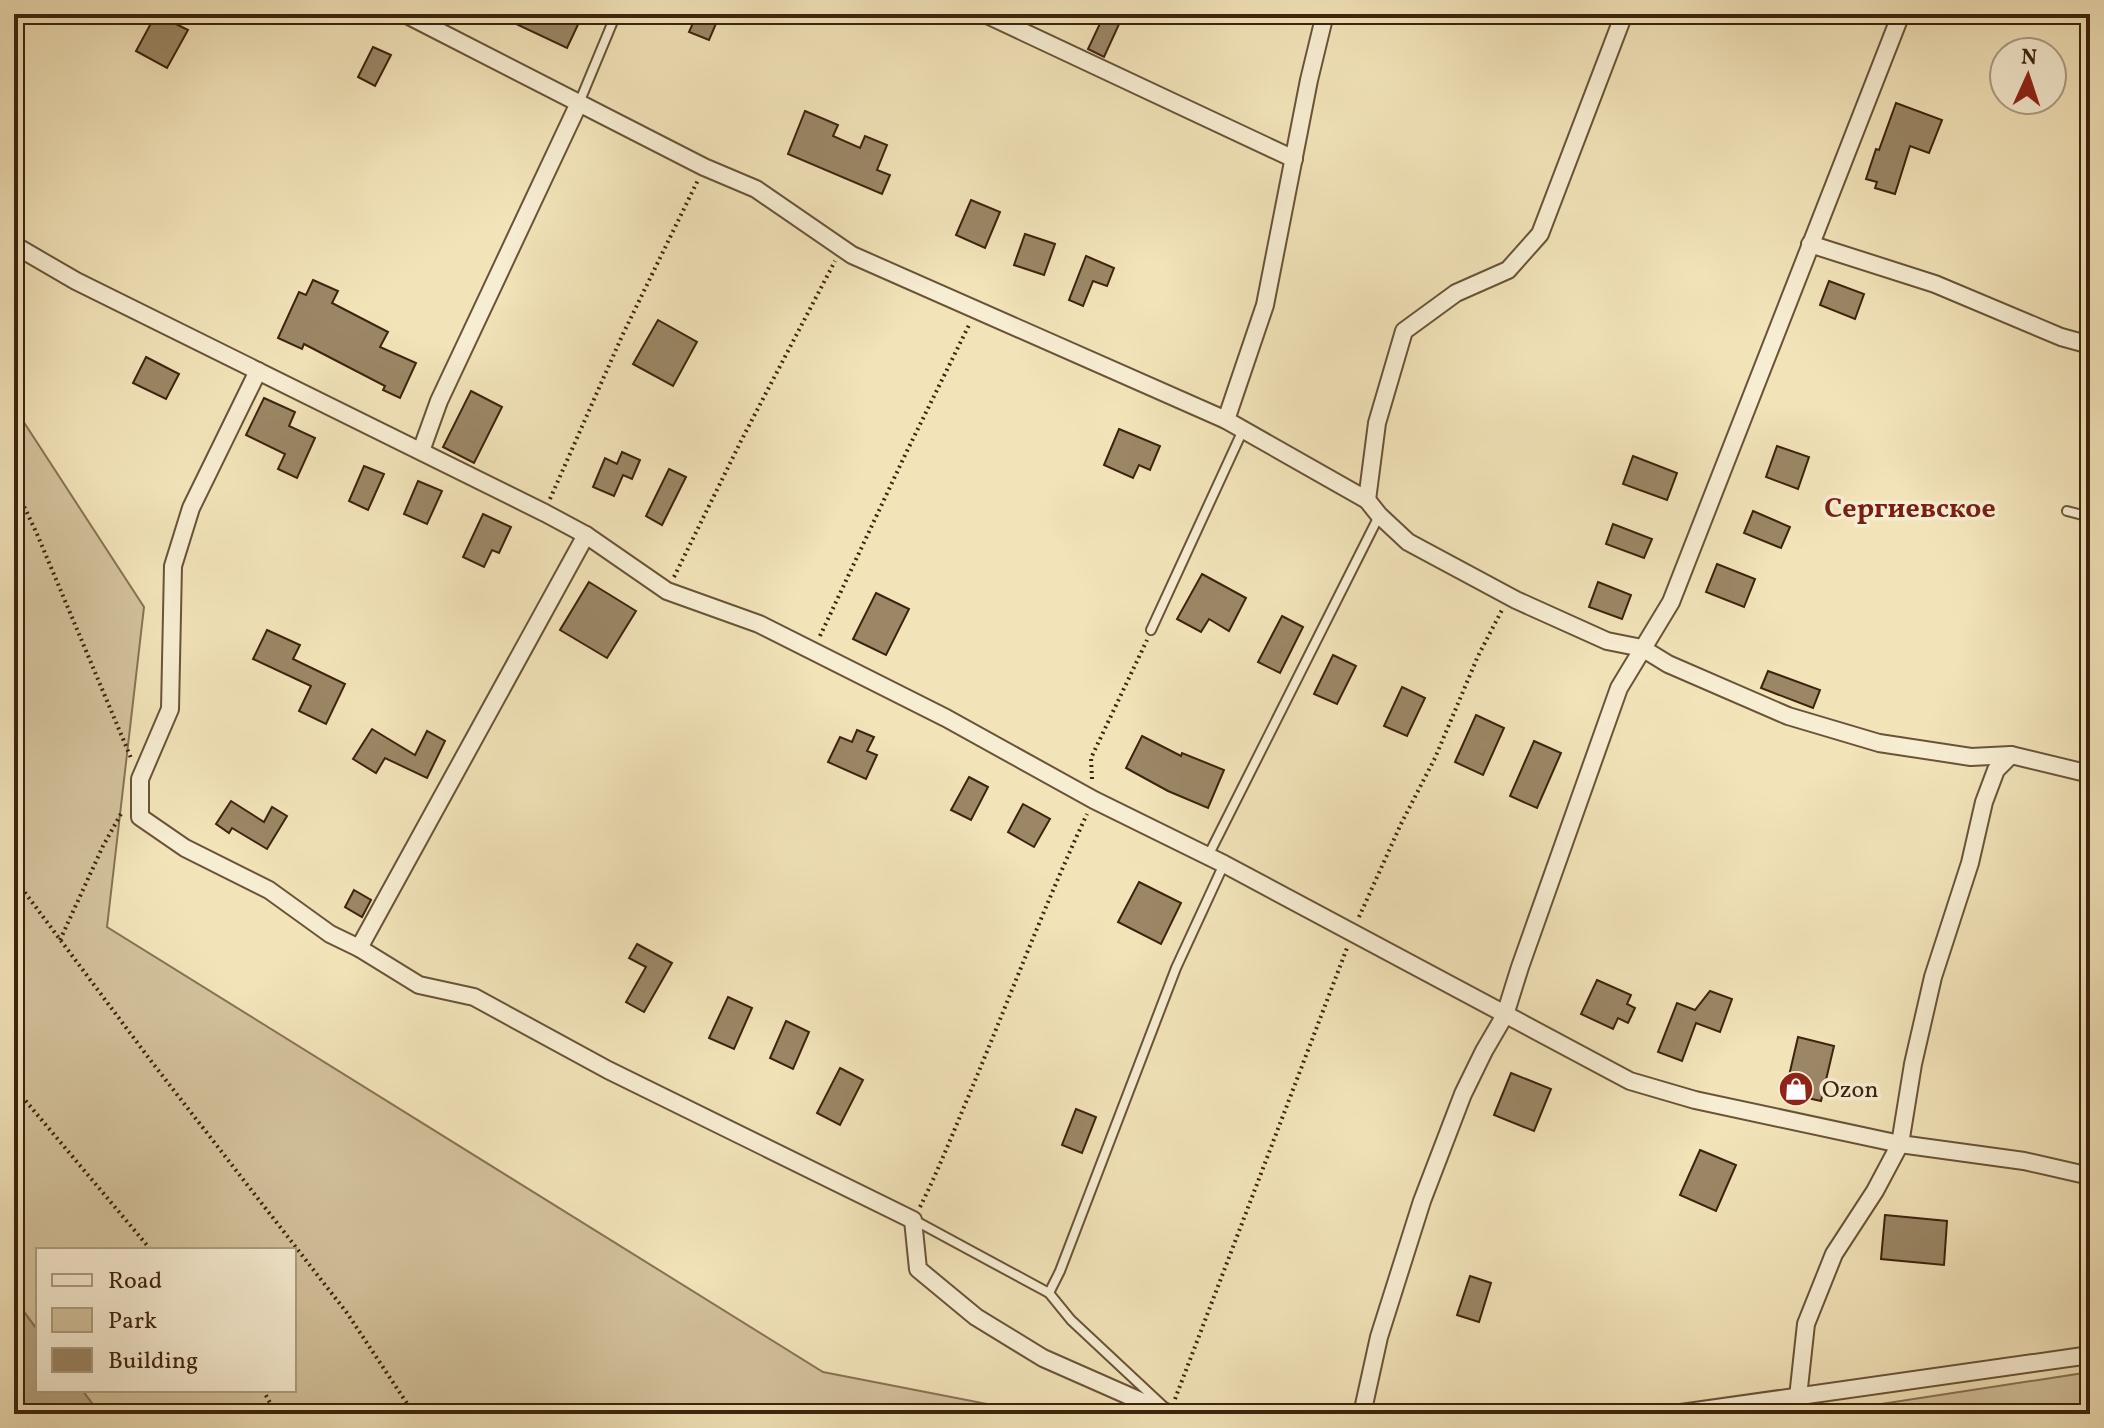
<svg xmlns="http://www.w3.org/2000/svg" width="2104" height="1428" viewBox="0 0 2104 1428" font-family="Vollkorn,serif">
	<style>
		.green { fill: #d3c29c; stroke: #887254; stroke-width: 2 }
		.water { fill: #b4a27f; stroke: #846f51; stroke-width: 2 }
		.building { fill: #9b8766; stroke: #3d230d; stroke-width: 2 }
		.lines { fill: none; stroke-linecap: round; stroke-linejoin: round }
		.service-casing { stroke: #6a5338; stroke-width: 12 }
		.minor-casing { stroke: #6a5338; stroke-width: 20 }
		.path { stroke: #3d230d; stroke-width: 4; stroke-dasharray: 2 4; stroke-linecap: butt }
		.service { stroke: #f7edd2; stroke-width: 8 }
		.minor { stroke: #f7edd2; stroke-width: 16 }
		.labels { text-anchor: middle; stroke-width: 7; stroke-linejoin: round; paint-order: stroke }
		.poi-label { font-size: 24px; fill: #3d230d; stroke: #f7edd2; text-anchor: start }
		.quarter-label { font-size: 28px; font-weight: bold; fill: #7a1f14; stroke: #f7edd2 }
	</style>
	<rect width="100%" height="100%" fill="#f2e3b9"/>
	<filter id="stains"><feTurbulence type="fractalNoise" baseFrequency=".0025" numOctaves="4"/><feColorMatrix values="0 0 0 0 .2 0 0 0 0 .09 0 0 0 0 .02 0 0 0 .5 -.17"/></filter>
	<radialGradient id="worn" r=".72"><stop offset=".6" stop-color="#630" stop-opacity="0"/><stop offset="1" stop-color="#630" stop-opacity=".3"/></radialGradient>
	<g class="green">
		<polygon points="14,407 144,607 107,927 823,1372 1038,1414 100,1414 82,1390 294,1390 294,1250 38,1250 38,1331 14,1298"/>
		<polygon points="2090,1372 2090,1414 1816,1414"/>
	</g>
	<polygon class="water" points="14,1298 38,1331 38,1390 82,1390 100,1414 14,1414"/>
	<g class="building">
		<polygon points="156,14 188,30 167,68 136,51"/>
		<polygon points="495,14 583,14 567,48"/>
		<polygon points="697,14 706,14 718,19 709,40 689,32"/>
		<polygon points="1104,15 1120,22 1104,57 1088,49"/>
		<polygon points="373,47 391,55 375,86 358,77"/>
		<polygon points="1896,103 1942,120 1929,153 1910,146 1895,194 1875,188 1877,182 1866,179 1876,149 1879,150"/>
		<polygon points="805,111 838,125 833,136 860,148 865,136 887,145 877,170 890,175 882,194 788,154"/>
		<polygon points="971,200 1000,212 985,248 956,235"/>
		<polygon points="1025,234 1055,244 1044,275 1014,265"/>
		<polygon points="1086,256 1114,268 1107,286 1093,281 1083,306 1069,300"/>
		<polygon points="313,280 338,291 332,303 388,332 380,347 416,363 400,398 383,390 385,386 304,344 302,349 278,338 299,292 306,295"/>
		<polygon points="1829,281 1864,294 1855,319 1820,305"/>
		<polygon points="658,320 697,342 673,386 633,364"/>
		<polygon points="146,357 179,374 166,399 133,383"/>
		<polygon points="471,391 502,407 474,463 443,447"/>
		<polygon points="264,398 295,412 289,426 315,438 297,478 278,469 285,454 246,435"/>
		<polygon points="1119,429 1160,446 1150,470 1139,465 1133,478 1104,465"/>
		<polygon points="1777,446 1809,457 1798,489 1766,477"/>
		<polygon points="622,452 640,460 632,479 623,475 614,496 593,487 605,458 617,464"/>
		<polygon points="1633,456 1677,473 1667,500 1623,484"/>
		<polygon points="364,466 384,474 368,510 349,501"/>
		<polygon points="669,469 686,477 662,525 646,516"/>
		<polygon points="418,481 442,491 427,524 404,514"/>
		<polygon points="1753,511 1790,527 1781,548 1744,533"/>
		<polygon points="483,514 511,527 499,553 492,550 484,567 463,557"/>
		<polygon points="1613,524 1652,539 1644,558 1606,544"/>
		<polygon points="1717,564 1755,579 1744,607 1706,592"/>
		<polygon points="1202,574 1246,598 1229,631 1209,619 1201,632 1177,619"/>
		<polygon points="589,582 636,611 607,658 560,630"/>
		<polygon points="1598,582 1631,595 1622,619 1589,607"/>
		<polygon points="876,593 909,609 886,655 853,639"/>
		<polygon points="1282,616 1303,627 1280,673 1258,662"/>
		<polygon points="267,630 300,645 293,659 345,684 326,724 299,711 311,686 253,659"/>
		<polygon points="1333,655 1356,666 1337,704 1314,694"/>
		<polygon points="1768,671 1820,690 1813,708 1761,688"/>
		<polygon points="1402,687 1425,698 1407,736 1384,726"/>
		<polygon points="1476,715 1504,728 1483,775 1455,762"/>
		<polygon points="372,729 415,755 427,731 445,741 427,778 385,758 376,773 353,759"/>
		<polygon points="857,730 874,737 867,751 877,755 866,779 828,762 840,737 852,742"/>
		<polygon points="1142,736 1181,756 1182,753 1224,770 1208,808 1168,791 1126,768"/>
		<polygon points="1534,741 1561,753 1537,808 1510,796"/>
		<polygon points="969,777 988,787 971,820 951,810"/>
		<polygon points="231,801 264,822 272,807 287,816 267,849 232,828 229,833 216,824"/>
		<polygon points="1023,804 1050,819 1034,847 1008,832"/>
		<polygon points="1139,882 1181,903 1161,944 1118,922"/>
		<polygon points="354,890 371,900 362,917 345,907"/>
		<polygon points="637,944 672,963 644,1012 626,1002 646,967 629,958"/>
		<polygon points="1597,980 1631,995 1627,1004 1635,1008 1628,1023 1618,1018 1613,1029 1581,1014"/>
		<polygon points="1710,991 1732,999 1720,1032 1696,1023 1682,1061 1658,1052 1677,1003 1695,1010"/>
		<polygon points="728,997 752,1008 734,1049 709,1038"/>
		<polygon points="786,1021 809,1032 793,1069 770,1058"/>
		<polygon points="1798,1037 1834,1046 1821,1101 1785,1093"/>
		<polygon points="840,1068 863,1080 840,1125 817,1113"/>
		<polygon points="1511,1073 1551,1089 1534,1131 1494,1115"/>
		<polygon points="1076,1109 1096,1117 1082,1153 1062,1145"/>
		<polygon points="1700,1150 1736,1165 1716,1211 1680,1195"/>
		<polygon points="1885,1215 1947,1221 1944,1265 1881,1259"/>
		<polygon points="1470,1276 1491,1283 1479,1322 1457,1315"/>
	</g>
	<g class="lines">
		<g class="service-casing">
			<g id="service">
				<polyline points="579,103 616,14"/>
				<polyline points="2067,511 2090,517"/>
				<polyline points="1151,630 1243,430"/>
				<polyline points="1208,856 1379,516"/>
				<polyline points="914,1220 1049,1293 1071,1320 1163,1406"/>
				<polyline points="1049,1293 1060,1271 1176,968 1224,864"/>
			</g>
		</g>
		<g class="minor-casing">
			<g id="minor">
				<polyline points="405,14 704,167 756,189 852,255 1226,420 1367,500 1379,515 1408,542 1516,600 1607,641 1642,648 1668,664 1788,716 1879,743 1971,757 2011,755 2090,774"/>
				<polyline points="985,14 1294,159"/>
				<polyline points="1810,244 1935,284 2061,337 2090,345"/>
				<polyline points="14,245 76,281 545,513 586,535 667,591 759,624 946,718 1094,800 1224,864 1630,1081 1695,1100 1900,1144 2024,1161 2090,1176"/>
				<polyline points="258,371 191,508 173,566 170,709 140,779 140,817 185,848 269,890 330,934 359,948 419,985 474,997 608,1070 913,1220 918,1269 976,1317 1043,1358 1170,1414"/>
				<polyline points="1226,420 1265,305 1309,80 1325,14"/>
				<polyline points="421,451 439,401 579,103"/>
				<polyline points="1367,500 1377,423 1404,331 1456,293 1508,270 1540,234 1624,14"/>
				<polyline points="359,948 586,535"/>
				<polyline points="1798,1397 1806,1324 1834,1254 1875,1191 1900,1144 1913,1064 1933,977 1970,863 1984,802 1996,770 2011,755"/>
				<polyline points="1362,1414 1379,1337 1422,1201 1463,1094 1484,1051 1505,1015 1520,967 1619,688 1671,602 1901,14"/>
				<polyline points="1674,1414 2090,1355"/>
			</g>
		</g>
		<g class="path">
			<polyline points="14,485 37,534 131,758"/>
			<polyline points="550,499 622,336 698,180"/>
			<polyline points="674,577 742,439 835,261"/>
			<polyline points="820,636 906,453 970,323"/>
			<polyline points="1092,779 1091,758 1147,640"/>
			<polyline points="14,878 151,1061 347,1313 414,1414"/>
			<polyline points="1359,917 1401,824 1435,758 1478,656 1502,610"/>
			<polyline points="60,940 103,846 122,812"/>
			<polyline points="14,1087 151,1250"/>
			<path d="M 920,1207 C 938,1171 953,1133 969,1095 C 1008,1002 1044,906 1087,814"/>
			<polyline points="263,1390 276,1414"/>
			<polyline points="1175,1399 1347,948"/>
		</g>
		<use href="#service" class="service"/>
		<use href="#minor" class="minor"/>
	</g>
	<defs>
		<g id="shop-disc" transform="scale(1.8)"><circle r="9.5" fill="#8f2418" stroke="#f7edd2"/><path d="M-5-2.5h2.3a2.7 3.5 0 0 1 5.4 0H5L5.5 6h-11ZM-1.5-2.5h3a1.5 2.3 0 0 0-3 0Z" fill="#fff"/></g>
	</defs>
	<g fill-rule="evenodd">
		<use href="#shop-disc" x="1796" y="1089"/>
	</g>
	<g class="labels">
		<g class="poi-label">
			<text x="1822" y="1097">Ozon</text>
		</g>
		<g class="quarter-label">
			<text x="1910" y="517">Сергиевское</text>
		</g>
	</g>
	<rect width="2104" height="1428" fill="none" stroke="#f2e3b9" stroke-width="48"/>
	<rect x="16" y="16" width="2072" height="1396" fill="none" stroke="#3d230d" stroke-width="4"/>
	<rect x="24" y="24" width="2056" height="1380" fill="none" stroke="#3d230d" stroke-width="2"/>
	<rect x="36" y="1248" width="260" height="144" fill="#f7edd2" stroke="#ad9c83" stroke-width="2"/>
	<rect x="52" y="1274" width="40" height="12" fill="#f7edd2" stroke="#ad9c83" stroke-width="2"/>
	<text x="108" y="1288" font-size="24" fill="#3d230d">Road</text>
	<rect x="52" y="1308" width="40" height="24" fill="#d3c29c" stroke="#ad9c83" stroke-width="2"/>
	<text x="108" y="1328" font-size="24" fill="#3d230d">Park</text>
	<rect x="52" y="1348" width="40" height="24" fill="#9b8766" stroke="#ad9c83" stroke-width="2"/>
	<text x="108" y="1368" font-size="24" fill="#3d230d">Building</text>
	<g transform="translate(2028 76) rotate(3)"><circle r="38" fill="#f7edd2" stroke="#ad9c83" stroke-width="2"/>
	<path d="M0-6L14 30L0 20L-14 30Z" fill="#8f2418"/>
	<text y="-12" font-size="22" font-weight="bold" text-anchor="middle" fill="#3d230d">N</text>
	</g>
	<rect width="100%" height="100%" filter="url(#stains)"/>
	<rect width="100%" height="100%" fill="url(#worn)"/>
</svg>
